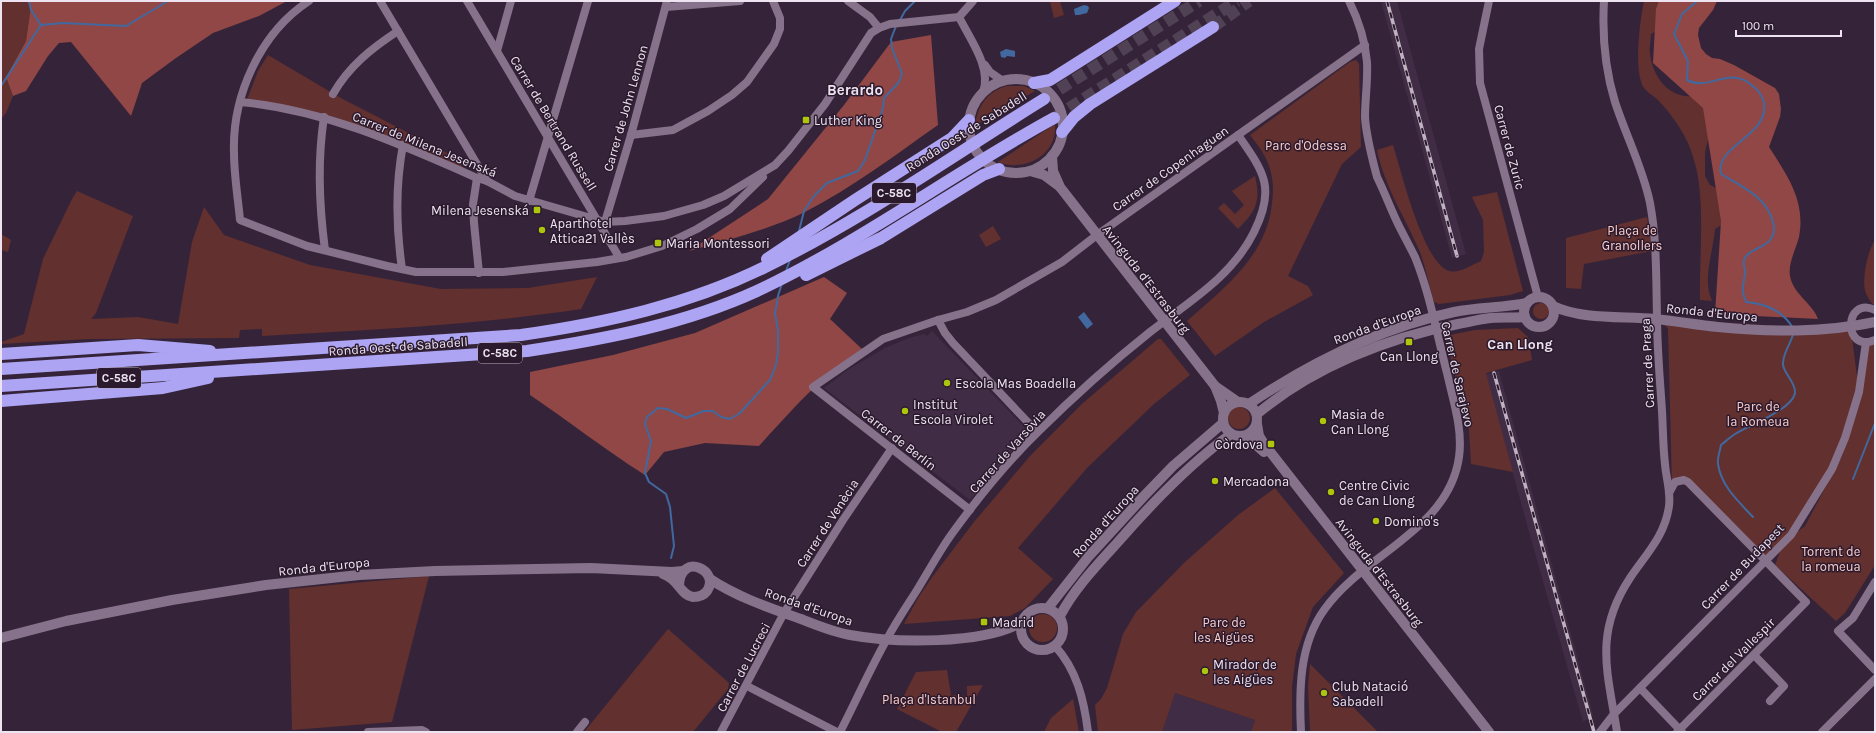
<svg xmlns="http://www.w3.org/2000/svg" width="1876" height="733" viewBox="0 0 1876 733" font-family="Karla,sans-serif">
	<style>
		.built { fill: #412c45 }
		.green { fill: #62302e }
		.forest { fill: #904745 }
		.water { fill: #4169a0 }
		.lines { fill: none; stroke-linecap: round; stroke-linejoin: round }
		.stream { stroke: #4169a0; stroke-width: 2 }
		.highway-tunnel { stroke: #514154; stroke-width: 12; stroke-dasharray: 12 6; stroke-linecap: butt }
		.street { stroke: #86728a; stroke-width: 8 }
		.secondary { stroke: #86728a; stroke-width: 10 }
		.highway { stroke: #ada4f4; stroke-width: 12 }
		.rail-casing { stroke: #bfb3c2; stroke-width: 3.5 }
		.rail { stroke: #2b1a2e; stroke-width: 2; stroke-dasharray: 6; stroke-linecap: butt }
		.poi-dot { fill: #adc60d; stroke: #2b1a2e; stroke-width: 1.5 }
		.labels { text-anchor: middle; stroke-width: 3; stroke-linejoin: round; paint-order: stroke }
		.shield { fill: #2b1a2e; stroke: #b4a7b6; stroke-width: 1 }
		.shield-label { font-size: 12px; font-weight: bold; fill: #eee3f0 }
		.street-label { font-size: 13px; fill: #eee3f0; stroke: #2b1a2e }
		.poi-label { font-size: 13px; fill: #eee3f0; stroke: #2b1a2e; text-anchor: start }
		.park-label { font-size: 13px; fill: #facdc9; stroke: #2b1a2e }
		.neighbourhood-label { font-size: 14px; font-weight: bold; fill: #eee3f0; stroke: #2b1a2e }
		.quarter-label { font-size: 15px; font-weight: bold; fill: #eee3f0; stroke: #2b1a2e }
	</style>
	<rect width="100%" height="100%" fill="#352439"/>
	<g class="built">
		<polygon points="1381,1 1397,1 1466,254 1452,258"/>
		<polygon points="932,331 1029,432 970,500 824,388 849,369 885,348 909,338 924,334 927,336"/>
		<polygon points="1499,371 1593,715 1583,722 1529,532 1486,374"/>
		<polygon points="1175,693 1255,720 1251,732 1162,732"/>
	</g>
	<g class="green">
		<polygon points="1,1 26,1 31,6 26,41 6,77 13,96 6,113 1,119"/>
		<polygon points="1050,1 1060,1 1064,15 1054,18"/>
		<path d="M 1644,1 L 1663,1 L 1661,28 L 1651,34 C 1651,40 1649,47 1650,53 C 1652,76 1669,99 1693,96 L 1704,105 L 1710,132 L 1705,152 L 1705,176 L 1710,185 L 1718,189 L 1724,223 L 1715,229 C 1713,254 1702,278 1712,301 L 1700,300 C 1699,259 1706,198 1694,160 C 1688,137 1674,117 1658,100 C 1654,96 1648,93 1644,88 C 1633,72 1640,20 1644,1 Z"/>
		<polygon points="268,55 339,97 451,155 469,173 398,141 247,100 258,71"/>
		<path d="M 1356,60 L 1359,64 L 1361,147 L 1342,164 L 1288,276 L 1308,286 L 1313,295 L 1264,322 L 1215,356 L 1187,321 C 1224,288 1267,256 1272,203 C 1274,189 1273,176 1268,163 C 1264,153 1257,144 1250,135 L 1350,62 Z"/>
		<path d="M 1007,86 L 1024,86 L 1035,91 L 975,126 C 977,107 987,91 1007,86 Z"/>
		<path d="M 1055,124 C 1058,155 1024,173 998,162 Z"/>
		<path d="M 1393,145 C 1401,170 1423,263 1449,271 C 1458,274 1472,265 1481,261 L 1484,252 L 1483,220 L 1472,197 L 1497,192 L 1523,291 L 1510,295 L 1439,304 L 1434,302 C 1429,286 1426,268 1420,252 C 1405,217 1385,188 1377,150 Z"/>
		<path d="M 1255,176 C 1261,202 1256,211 1238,229 L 1218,208 L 1224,203 L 1235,214 L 1244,205 L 1232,191 Z"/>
		<path d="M 77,191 L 133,216 L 96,313 L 91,319 L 138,317 L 178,324 L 192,242 L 204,207 L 224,235 L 310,265 L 441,289 L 528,288 L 597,277 L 581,309 C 475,325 368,330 262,336 L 262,329 L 240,330 L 239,338 L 90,339 L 1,344 L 1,342 L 24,334 L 43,259 L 72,199 Z"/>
		<polygon points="1647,217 1652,251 1584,264 1581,289 1566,288 1566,238"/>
		<polygon points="993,226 1001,239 986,247 979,235"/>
		<polygon points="1,234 11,240 8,252 1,250"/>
		<path d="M 1875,240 L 1875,306 C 1871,303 1866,295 1865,290 C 1862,277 1868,250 1875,240 Z"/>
		<circle cx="1541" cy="311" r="8"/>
		<polygon points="1657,319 1851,330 1859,392 1832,469 1785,541 1805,526 1842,456 1862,393 1869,344 1875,342 1875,565 1845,613 1836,621 1775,565 1783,543 1767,561 1684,480 1672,485 1668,328"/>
		<polygon points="1518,328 1528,337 1532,360 1486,373 1513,472 1471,464 1469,430 1445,336 1475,330"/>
		<polygon points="1158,339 1161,339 1190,375 1154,404 1087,468 1018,548 1053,579 1025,608 1010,616 904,624 918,598 933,576 974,522 1030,456 1083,403"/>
		<circle cx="1239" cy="418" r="11"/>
		<polygon points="1275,488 1344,573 1313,607 1296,654 1292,687 1292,732 1251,732 1255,720 1175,693 1162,732 1098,732 1095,705 1101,699 1107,688 1123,634 1136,612 1185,562 1238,515"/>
		<polygon points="429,576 392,722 292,730 289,589"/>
		<circle cx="1043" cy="628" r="14"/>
		<polygon points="668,629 729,683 728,689 693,732 584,732"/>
		<polygon points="1310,664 1378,732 1310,732 1308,686"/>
		<polygon points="947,670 951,695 967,696 967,686 983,685 956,732 942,732 897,709 916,672"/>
		<polygon points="1073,699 1079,732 1044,732 1051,718"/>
	</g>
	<g class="forest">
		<polygon points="26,1 287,1 259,16 213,33 176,58 142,83 131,116 71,42 59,43 48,56 26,91 13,96 6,77 26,41 31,6"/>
		<path d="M 1659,1 L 1717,1 L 1713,10 L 1699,28 L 1698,35 L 1701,48 L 1706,54 L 1712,58 L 1720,59 L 1734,65 L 1775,88 L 1779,94 L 1781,109 L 1780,117 L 1769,147 C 1787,175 1806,201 1799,237 C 1796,249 1788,263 1790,276 C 1793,294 1813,304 1818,319 L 1715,314 L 1721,221 L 1703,108 L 1653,63 L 1656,9 Z"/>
		<path d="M 931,35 L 938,125 C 895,155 852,188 805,212 C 768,230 728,240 689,251 L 768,199 L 844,105 L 891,42 Z"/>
		<path d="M 824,277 L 847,293 L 830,319 L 862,349 C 820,377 793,409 759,446 L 705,443 L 664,452 L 645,475 C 605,450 569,421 530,395 L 530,372 L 613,355 L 695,333 Z"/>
	</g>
	<g class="water">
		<polygon points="1084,5 1088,6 1089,8 1087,13 1079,15 1075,15 1074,9"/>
		<polygon points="1006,49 1015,51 1015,57 1007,56 1005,58 1001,57 1000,52"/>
		<polygon points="1084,312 1093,324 1087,329 1078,317"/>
	</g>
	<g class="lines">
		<g class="stream">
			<path d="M 1697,1 L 1682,14 L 1674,34 L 1688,61 L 1687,80 C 1710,92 1730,64 1754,87 C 1759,91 1762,96 1764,102 C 1765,105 1764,108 1764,111 C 1760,138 1715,148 1721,174 C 1741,186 1767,197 1773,222 C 1775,228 1774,235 1770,240 C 1764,248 1747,250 1744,260 C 1743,264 1745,269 1745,272 C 1744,286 1740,288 1746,302 C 1766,304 1782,310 1793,328"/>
			<polyline points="900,20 905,11 915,1"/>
			<polyline points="41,25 63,23 126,26 168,1"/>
			<polyline points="1,86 41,25 31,10 29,1"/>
			<polyline points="799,231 804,211 814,196 827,183 858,171 865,160 883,108 884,98 899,82 902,74 892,48 891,39 896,26"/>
			<polyline points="786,271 790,260"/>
			<polyline points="1853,479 1875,423"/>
			<path d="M 1753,517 C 1739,502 1721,486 1718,464 C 1717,459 1720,451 1721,445 C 1725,442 1730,437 1735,434 C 1749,425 1792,410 1795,393 C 1796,383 1785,375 1783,365 C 1782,354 1791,344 1793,334"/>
			<polyline points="671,558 674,546 670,507 666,494 649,482 645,473 651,441 645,424 647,417 658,408 667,409 686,418 704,411 713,411 721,417 730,419 740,413 770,380 776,365 778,351 778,330 775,314 778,296 782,283"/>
		</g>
		<g class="highway-tunnel">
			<polyline points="1213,27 1249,1"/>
			<polyline points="1044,99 1199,1"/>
			<polyline points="1054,118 1237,1"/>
		</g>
		<g class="street">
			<path d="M 309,1 C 260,33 232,96 234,153 C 234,175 238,198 240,220 L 307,246 L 387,266 L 416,272 L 503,272 L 597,262 L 626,257 L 662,246 L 697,229 L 730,209 L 763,177"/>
			<polyline points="380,1 487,181"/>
			<polyline points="467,1 619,257"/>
			<polyline points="848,1 870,17 879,28"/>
			<polyline points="1489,1 1479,49 1480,83 1538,297"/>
			<path d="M 1604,1 C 1602,35 1605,69 1615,102 C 1626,136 1643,168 1650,203 C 1657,240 1656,279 1657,316 C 1657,348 1660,380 1662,411 C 1663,429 1663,447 1665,464 C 1666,478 1671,492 1669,506 C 1665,536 1646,554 1630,578 C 1593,634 1608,673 1617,732"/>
			<polyline points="666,7 740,1"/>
			<path d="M 959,17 C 970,39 992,68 983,92"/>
			<polyline points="497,51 511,1"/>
			<polyline points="985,65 990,72 1003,81"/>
			<path d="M 333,94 C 349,66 372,48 398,31"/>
			<path d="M 240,102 C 325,110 400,144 477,178 L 487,181 L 515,196 L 605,222 L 625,221 L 664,216 L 703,205 L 724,196 L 775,165 L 788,151 L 825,104 L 871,33 L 879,28 L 890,24 L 959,17 L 973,1"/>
			<path d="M 324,117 C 317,162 319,205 325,250"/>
			<polyline points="631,135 673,130 708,111 732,95 747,82 774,44 780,29 780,18 773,1"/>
			<polyline points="477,178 473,204 474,223 479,273"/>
			<polyline points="529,201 588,1"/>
			<polyline points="605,222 631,135 667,1"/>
			<path d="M 402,269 C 396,227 395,187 403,145"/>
			<path d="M 1875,310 C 1844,295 1842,354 1875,340"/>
			<polyline points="938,320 945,333 953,343 1037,432"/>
			<polyline points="1669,493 1675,482 1684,480 1688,482 1806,602 1677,732"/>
			<polyline points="970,510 813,387 883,339 938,320 967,312 996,300 1062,262 1097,235 1365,45"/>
			<polyline points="1875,582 1853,618 1838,631 1875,670"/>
			<path d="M 1055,646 C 1077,670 1084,700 1088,732"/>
			<polyline points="1754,655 1784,686 1770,701"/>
			<polyline points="747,686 837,732"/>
			<polyline points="1640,688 1682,732"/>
			<polyline points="368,732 422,730 426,732"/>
			<polyline points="577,732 585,722"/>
			<polyline points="721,732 784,613 843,520 892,448"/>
			<path d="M 840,732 C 856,701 870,669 887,639 C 896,622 907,606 917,590 C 928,572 939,552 951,535 C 977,499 1006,463 1038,432 C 1073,397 1111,363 1150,332 C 1187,303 1232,277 1254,232 C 1276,188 1264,172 1238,135"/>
			<path d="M 1301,732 C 1299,691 1299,645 1324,610 C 1363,554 1449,530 1459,457 C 1463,429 1453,400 1447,373 C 1437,335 1430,294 1415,257 C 1410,247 1404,236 1399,226 C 1391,210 1385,193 1377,177 C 1372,158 1366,136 1365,117 C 1365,99 1368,80 1367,62 C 1365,40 1359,21 1349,1"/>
			<polyline points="1600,732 1614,714 1791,535 1832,469 1845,438 1859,392 1866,342"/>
			<polyline points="1822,732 1875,679"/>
		</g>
		<g class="secondary">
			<circle cx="1016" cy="126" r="47"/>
			<polyline points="1052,156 1053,171 1060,187 1215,386 1238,402"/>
			<polyline points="1030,171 1044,175 1059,186"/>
			<circle cx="1539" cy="312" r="15"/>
			<path d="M 1553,306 C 1582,320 1623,316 1655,319 C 1676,321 1697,325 1718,327 C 1771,332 1823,333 1875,322"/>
			<polyline points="1215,386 1221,401 1224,413"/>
			<circle cx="1240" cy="419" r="17"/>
			<path d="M 1249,404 C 1312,362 1379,328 1454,312 C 1478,307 1503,308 1527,303"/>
			<path d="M 1257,414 C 1313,367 1387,338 1458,324 C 1469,322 1480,319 1491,318 C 1502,317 1514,318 1525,317"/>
			<polyline points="1257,424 1259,436 1264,444 1489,732"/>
			<polyline points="1246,436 1264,452"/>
			<path d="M 663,574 C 679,579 680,595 693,597 C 698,597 704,595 707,591 C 721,571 681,551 679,585"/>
			<path d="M 710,579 C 737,597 770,608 801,619 C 816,625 833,632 850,635 C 894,643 983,645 1022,622"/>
			<polyline points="1048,608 1089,556 1144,496 1173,466 1223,423"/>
			<circle cx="1042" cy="629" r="21"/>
			<path d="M 1060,616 C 1074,589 1097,565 1118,542 C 1152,503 1189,464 1231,434"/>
			<polyline points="1,638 66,621 172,600 266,585 359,575 435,571 591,568 672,572 683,571"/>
		</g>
		<g class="highway">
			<polyline points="1034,83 1050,80 1058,75 1175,1"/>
			<polyline points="1062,132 1074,117 1090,104 1213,27"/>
			<polyline points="767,259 855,200 952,138 969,120"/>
			<polyline points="806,275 881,238 983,175 999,169"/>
			<polyline points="1,354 138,345 210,351"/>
			<path d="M 1,369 L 521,335 C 605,323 688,305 765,267 C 862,220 952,156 1044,99"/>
			<path d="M 1,386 L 527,351 C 605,339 685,324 757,291 C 861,242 953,173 1054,118"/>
			<polyline points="1,401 163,388 208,378"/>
		</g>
		<g class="rail-casing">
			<g id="rail">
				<polyline points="1387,1 1457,256"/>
				<polyline points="1494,373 1594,732"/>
			</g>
		</g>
		<use href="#rail" class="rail"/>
	</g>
	<g class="poi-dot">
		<rect x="802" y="116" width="8" height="8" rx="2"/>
		<rect x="533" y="206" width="8" height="8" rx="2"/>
		<circle cx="542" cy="230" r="4"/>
		<rect x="654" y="239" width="8" height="8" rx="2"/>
		<rect x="1405" y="338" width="8" height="8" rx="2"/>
		<circle cx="947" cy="383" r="4"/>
		<circle cx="905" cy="411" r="4"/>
		<circle cx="1323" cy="421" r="4"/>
		<rect x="1267" y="440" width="8" height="8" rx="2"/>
		<circle cx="1215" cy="481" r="4"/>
		<circle cx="1331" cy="492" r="4"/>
		<circle cx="1376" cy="521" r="4"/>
		<rect x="980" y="618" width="8" height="8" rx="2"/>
		<circle cx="1205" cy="671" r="4"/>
		<circle cx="1324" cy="693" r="4"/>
	</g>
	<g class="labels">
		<g class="shield">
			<rect x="872" y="183" width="44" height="20" rx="3"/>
			<rect x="478" y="343" width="44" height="20" rx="3"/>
			<rect x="97" y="368" width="44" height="20" rx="3"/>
		</g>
		<g class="shield-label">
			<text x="894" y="197">C-58C</text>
			<text x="500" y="357">C-58C</text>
			<text x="119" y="382">C-58C</text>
		</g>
		<g class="street-label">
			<text transform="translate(625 108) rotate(-74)" y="5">Carrer de John Lennon</text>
			<text transform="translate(554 123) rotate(59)" y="5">Carrer de Bertrand Russell</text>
			<text transform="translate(966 131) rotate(-32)" y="5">Ronda Oest de Sabadell</text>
			<text transform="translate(425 144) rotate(22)" y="5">Carrer de Milena Jesenská</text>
			<text transform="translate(1510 147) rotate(75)" y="5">Carrer de Zuric</text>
			<text transform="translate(1170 168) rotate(-35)" y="5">Carrer de Copenhaguen</text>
			<text transform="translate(1147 279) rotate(52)" y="5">Avinguda d'Estrasburg</text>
			<text transform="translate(1712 312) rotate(6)" y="5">Ronda d'Europa</text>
			<text transform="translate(1377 324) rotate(-20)" y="5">Ronda d'Europa</text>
			<text transform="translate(398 346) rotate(-4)" y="5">Ronda Oest de Sabadell</text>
			<text transform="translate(1647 363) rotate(-93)" y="5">Carrer de Praga</text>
			<text transform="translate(1458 374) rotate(77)" y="5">Carrer de Sarajevo</text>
			<text transform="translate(899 439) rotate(38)" y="5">Carrer de Berlín</text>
			<text transform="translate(1007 451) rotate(-48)" y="5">Carrer de Varsòvia</text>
			<text transform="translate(1105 521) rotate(-48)" y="5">Ronda d'Europa</text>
			<text transform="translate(827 523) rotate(-57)" y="5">Carrer de Venècia</text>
			<text transform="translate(324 566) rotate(-6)" y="5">Ronda d'Europa</text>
			<text transform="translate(1742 566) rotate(-46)" y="5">Carrer de Budapest</text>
			<text transform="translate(1380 572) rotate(52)" y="5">Avinguda d'Estrasburg</text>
			<text transform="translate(809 606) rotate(19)" y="5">Ronda d'Europa</text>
			<text transform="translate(1733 659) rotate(-45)" y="5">Carrer del Vallespir</text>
			<text transform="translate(743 667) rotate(-62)" y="5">Carrer de Lucreci</text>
		</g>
		<g class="poi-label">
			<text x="814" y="125">Luther King</text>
			<text x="529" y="215" text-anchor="end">Milena Jesenská</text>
			<text x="550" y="228">Aparthotel<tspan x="550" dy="15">Attica21 Vallès</tspan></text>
			<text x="666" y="248">Maria Montessori</text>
			<text x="1409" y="361" text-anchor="middle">Can Llong</text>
			<text x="955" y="388">Escola Mas Boadella</text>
			<text x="913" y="409">Institut<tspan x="913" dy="15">Escola Virolet</tspan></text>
			<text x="1331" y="419">Masia de<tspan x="1331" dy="15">Can Llong</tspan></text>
			<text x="1263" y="449" text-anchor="end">Còrdova</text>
			<text x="1223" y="486">Mercadona</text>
			<text x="1339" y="490">Centre Civic<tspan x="1339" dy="15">de Can Llong</tspan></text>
			<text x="1384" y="526">Domino's</text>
			<text x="992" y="627">Madrid</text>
			<text x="1213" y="669">Mirador de<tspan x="1213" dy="15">les Aigües</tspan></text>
			<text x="1332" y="691">Club Natació<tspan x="1332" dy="15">Sabadell</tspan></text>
		</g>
		<g class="park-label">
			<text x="1306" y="150">Parc d'Odessa</text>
			<text x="1632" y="235">Plaça de<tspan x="1632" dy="15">Granollers</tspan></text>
			<text x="1758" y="411">Parc de<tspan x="1758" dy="15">la Romeua</tspan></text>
			<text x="1831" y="556">Torrent de<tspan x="1831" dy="15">la romeua</tspan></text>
			<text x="1224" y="627">Parc de<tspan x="1224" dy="15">les Aigües</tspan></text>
			<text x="929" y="704">Plaça d'Istanbul</text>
		</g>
		<g class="neighbourhood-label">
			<text x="1520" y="349">Can Llong</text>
		</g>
		<g class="quarter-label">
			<text x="855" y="95">Berardo</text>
		</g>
	</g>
	<rect width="1876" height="733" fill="none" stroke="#eee3f0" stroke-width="4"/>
	<path d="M1736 30v6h105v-6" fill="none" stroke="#eee3f0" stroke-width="2"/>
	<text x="1742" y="30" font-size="12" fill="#eee3f0" stroke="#2b1a2e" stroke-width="3" paint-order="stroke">100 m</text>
</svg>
